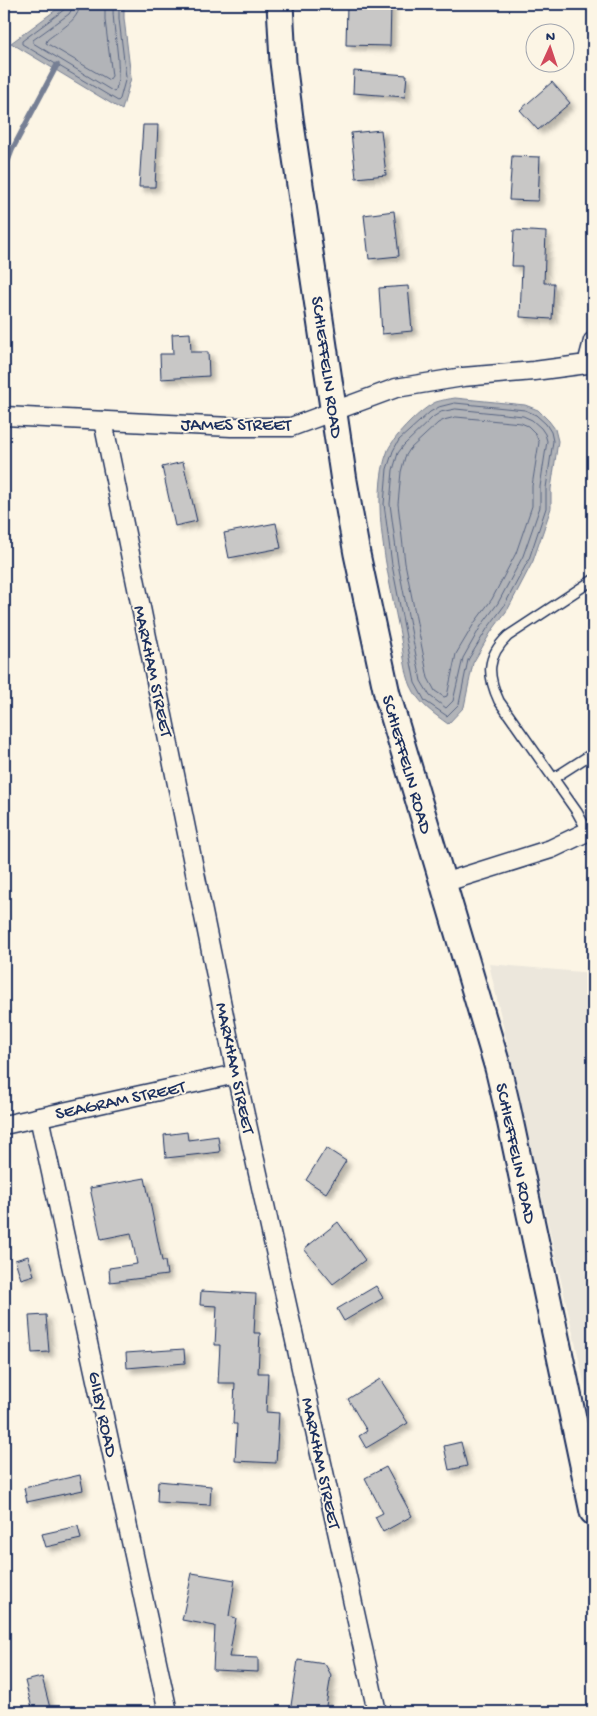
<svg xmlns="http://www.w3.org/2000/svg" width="597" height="1716" viewBox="0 0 597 1716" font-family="'Gochi Hand',sans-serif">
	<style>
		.built { fill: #ece7dc }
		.water { fill: #b2b4b8; stroke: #767f94 }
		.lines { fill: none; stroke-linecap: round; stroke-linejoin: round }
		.shore { stroke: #576482; stroke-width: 1 }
		.stream { stroke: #767f94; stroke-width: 5.5 }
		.building { fill: #c8c7c6; stroke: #1b2f5e; filter: url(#shadow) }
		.lane-casing { stroke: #1b2f5e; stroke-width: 12 }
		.street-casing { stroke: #1b2f5e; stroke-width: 21 }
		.secondary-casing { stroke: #1b2f5e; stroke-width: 29 }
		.lane { stroke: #fcf5e5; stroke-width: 9 }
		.street { stroke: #fcf5e5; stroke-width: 18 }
		.secondary { stroke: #fcf5e5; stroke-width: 25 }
		.labels { text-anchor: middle; stroke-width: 4; stroke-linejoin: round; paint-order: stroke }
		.street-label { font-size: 18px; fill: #1b2f5e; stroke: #fcf5e5 }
	</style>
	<defs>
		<filter id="shadow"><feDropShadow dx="4.5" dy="4.5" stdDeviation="2.5" flood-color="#0004"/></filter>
	</defs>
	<rect width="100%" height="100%" fill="#fcf5e5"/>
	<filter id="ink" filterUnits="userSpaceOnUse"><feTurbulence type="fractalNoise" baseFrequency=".02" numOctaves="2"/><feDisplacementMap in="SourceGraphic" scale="10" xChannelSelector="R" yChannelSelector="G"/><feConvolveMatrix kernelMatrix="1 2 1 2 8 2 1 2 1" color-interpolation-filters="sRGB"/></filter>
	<g filter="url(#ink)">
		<polygon class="built" points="489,964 593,973 593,1421"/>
		<g class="water">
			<polygon points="64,4 124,4 124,18 131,78 122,110 11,43"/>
			<path d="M 455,398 L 525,405 L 538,410 L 549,421 L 555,429 L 558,441 L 551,489 L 551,508 L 533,561 L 508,609 L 491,632 L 473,663 L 464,707 L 448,724 C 433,713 419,704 411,686 C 405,673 403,649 400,634 C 390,583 368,499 388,450 C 394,436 422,408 436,402 C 442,400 449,399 455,398 Z"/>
		</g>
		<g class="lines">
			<g class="shore">
				<polyline points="66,4 65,9 22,41 22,44 118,101 120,99 126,77 119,19 119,4"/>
				<path d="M 73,4 L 72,9 L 69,14 L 33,40 L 33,43 L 114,92 L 116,90 C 123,62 112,32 113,4"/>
				<path d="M 80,4 C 79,21 59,30 47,40 L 46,43 L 109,80 L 112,76 L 105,20 L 105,4"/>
				<polygon points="455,403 525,410 536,415 546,424 551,432 553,441 546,488 546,508 529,559 504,606 487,629 468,660 459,704 447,716 425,701 415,683 392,565 384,504 387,469 393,451 399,440 430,412 439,407"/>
				<polygon points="456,409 523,416 532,420 541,428 545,434 547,441 540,487 540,507 523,556 498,603 481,626 463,658 453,701 446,708 430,696 421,681 398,564 390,504 393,470 398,453 404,445 433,417 441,412"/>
				<polygon points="456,417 521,423 528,426 535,433 539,442 532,486 532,506 516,553 492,599 475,622 456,654 447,696 444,697 435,691 428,678 405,563 398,504 401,472 405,457 410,449 438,423 444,420"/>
			</g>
			<polyline class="stream" points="4,171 12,150 57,65"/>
		</g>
		<g class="building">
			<polygon points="347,4 391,4 390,46 346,45"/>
			<polygon points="354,71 407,75 405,97 353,93"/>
			<polygon points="552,82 570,103 538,130 520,110"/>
			<polygon points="143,125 158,125 155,187 139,187"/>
			<polygon points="381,130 386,175 356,178 351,133"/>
			<polygon points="512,156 540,157 538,201 509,200"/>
			<polygon points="394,211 399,256 369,259 364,215"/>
			<polygon points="514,230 546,232 544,283 554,283 552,319 520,317 522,266 512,266"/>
			<polygon points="408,286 412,331 382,334 379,288"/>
			<polygon points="190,333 191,352 208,352 209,376 161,379 160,354 173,354 172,334"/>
			<polygon points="183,462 197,521 175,526 162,467"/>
			<polygon points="276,523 281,548 229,558 224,533"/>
			<polygon points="187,1132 188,1140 218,1136 220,1152 166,1158 164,1135"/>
			<polygon points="326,1148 346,1161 326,1193 306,1180"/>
			<polygon points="145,1178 162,1261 165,1261 167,1275 110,1282 109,1268 137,1264 131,1233 101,1239 90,1188"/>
			<polygon points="338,1222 365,1260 333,1284 304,1249"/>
			<polygon points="28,1256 34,1275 21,1279 15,1260"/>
			<polygon points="376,1286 383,1298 344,1321 337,1309"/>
			<polygon points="201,1291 256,1294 254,1333 260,1333 258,1373 268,1373 266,1412 279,1413 276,1463 235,1461 237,1424 233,1424 235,1383 218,1383 220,1345 215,1345 217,1306 200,1305"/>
			<polygon points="46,1315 49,1352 32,1353 29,1316"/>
			<polygon points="184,1349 185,1363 127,1368 126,1353"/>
			<polygon points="380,1379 408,1423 366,1448 359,1436 367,1431 348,1399"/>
			<polygon points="461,1442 467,1466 449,1470 444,1446"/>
			<polygon points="386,1467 412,1516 383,1532 375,1517 383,1513 365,1478"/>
			<polygon points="80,1475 83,1490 27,1502 24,1488"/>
			<polygon points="158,1481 211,1486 210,1505 157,1502"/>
			<polygon points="78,1526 81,1539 46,1547 42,1534"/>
			<polygon points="192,1573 235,1580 229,1616 236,1618 229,1657 258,1658 258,1672 213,1670 215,1626 182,1620"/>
			<polygon points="298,1660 325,1664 331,1675 325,1712 290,1712"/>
			<polygon points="42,1677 51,1712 33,1712 25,1681"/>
		</g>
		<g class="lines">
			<g class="lane-casing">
				<g id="lane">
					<polyline points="554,778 593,753"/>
					<path d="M 588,832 L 577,812 L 499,701 C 487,675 486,657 508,636 L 593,580"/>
				</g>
			</g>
			<g class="street-casing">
				<g id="street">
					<polyline points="4,416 231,427 291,427 396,388 463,377 534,371 587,364 593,341"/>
					<polyline points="103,421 236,1074 377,1712"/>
					<polyline points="443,883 551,849 593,829"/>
					<polyline points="39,1117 168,1712"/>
					<polyline points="4,1125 236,1074"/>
				</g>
			</g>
			<g class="secondary-casing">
				<polyline id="secondary" points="280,4 283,62 290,118 344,481 357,554 387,694 498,1068 507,1106 593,1512"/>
			</g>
			<use href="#lane" class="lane"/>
			<use href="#street" class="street"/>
			<use href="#secondary" class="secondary"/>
		</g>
	</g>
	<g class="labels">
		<g class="street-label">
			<text transform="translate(328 367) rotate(82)" y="6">SCHIEFFELIN ROAD</text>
			<text x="236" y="430">JAMES STREET</text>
			<text transform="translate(154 671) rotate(78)" y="6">MARKHAM STREET</text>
			<text transform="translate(408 764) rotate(74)" y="6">SCHIEFFELIN ROAD</text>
			<text transform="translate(236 1068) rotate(78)" y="6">MARKHAM STREET</text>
			<text transform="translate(120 1099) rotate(-12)" y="6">SEAGRAM STREET</text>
			<text transform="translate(517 1153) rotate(78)" y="6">SCHIEFFELIN ROAD</text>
			<text transform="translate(104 1414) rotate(78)" y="6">GILBY ROAD</text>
			<text transform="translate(322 1463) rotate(78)" y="6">MARKHAM STREET</text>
		</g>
	</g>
	<rect width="597" height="1716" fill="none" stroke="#fcf5e5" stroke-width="20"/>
	<rect x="10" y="10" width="577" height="1696" fill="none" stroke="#1b2f5e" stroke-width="2" filter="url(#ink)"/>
	<g transform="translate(550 48) rotate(3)"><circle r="24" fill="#fcf5e5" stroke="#a2a6af"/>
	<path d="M0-4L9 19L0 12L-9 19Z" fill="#d1495b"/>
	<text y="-8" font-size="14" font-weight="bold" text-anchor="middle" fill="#1b2f5e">N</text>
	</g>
</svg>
